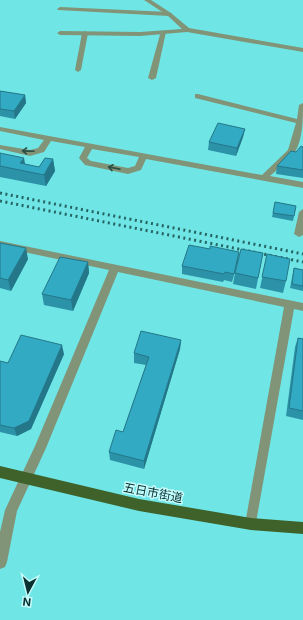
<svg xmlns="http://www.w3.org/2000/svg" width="303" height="620" viewBox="0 0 303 620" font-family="Inter,'Noto Sans JP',sans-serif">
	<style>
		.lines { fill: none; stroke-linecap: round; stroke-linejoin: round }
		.service { fill: #819477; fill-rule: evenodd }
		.minor { fill: #819477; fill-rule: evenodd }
		.primary { fill: #3f622b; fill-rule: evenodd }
		.rail { stroke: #266464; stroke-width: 3; stroke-dasharray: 2 3.5; stroke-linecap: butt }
		.wall { fill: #2c92a8 }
		.shaded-wall { fill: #247788 }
		.building { fill: #33aac3; stroke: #247788 }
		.oneway { stroke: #2d4f46 }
		.labels { text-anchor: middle; stroke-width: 3; stroke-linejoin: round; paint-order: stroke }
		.near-street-label { font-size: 12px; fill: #093131; stroke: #c7fcfc }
	</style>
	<rect width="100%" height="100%" fill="#6fe6e5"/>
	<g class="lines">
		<g class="service">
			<polygon points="60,7 169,12 172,14 169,16 58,10 57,9"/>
			<polygon points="85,31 88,33 81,70 78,72 75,70 82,33"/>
			<polygon points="161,31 166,32 156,78 152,80 148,78"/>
			<polygon points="303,209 303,235 299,237 294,234 299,212"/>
		</g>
		<g class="minor">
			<polygon points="144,0 151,0 171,13 189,28 303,48 303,52 187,32 140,36 60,35 57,33 60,31 140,32 182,29 167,15"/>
			<path d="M 195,94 L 198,94 L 297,119 L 299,105 L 303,103 C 303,118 303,139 295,152 C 289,161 278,169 270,176 L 303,182 L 303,188 L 146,159 L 141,170 L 128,174 L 85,165 L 79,158 L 85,147 L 51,141 L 44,152 L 30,156 L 0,149 L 0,145 L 30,150 L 38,148 L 44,140 L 0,131 L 0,127 L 262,175 L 288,150 L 296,123 L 195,98 ZM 92,149 L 139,157 L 135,166 L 128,168 L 91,161 L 87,158 Z"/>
			<polygon points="0,241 303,303 303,311 294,309 255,528 251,530 247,528 245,524 284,307 118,272 46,448 17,511 7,562 5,567 0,569 0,532 5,510 35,446 109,270 0,247"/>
		</g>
		<polygon class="primary" points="0,466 139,499 251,518 303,522 303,534 251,530 139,511 0,478"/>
		<g class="rail">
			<polyline points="0,193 303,254"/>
			<polyline points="0,201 303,262"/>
		</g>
	</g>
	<g class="wall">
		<polygon points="0,91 25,95 26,103 15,119 0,116"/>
		<polygon points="245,129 243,137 236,156 208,150 209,142"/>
		<polygon points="303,147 303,178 276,174 277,166"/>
		<polygon points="0,153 25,164 39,167 53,159 55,171 46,186 0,177"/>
		<polygon points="275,202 296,206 293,221 272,217"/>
		<polygon points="0,243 28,259 11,291 0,288"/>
		<polygon points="263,253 256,289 233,284 235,273"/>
		<polygon points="267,254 286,281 283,293 260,288"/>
		<polygon points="238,260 232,282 224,280 223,282 182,274 182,266"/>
		<polygon points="88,262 89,273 73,311 44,305 42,294"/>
		<polygon points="294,268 303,270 303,291 290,288"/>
		<polygon points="298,338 303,339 303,420 286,416 295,347"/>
		<polygon points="181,340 180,349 144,469 110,460 109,452 123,432 146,365 134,363 134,353"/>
		<polygon points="64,354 31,429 17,436 0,432 0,361 8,363"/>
	</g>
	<g class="shaded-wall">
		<polygon points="25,95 26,103 15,119 14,111"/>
		<polygon points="245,129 243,137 236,156 237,148"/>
		<polygon points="24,158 26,169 20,163"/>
		<polygon points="53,159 55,171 46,186 44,175"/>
		<polygon points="26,248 28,259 11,291 8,280"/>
		<polygon points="239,252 238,260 232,282 234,274"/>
		<polygon points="88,262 89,273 73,311 71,300"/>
		<polygon points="181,340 180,349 144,469 144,461"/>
		<polygon points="62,345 64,354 31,429 17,436 14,428"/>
	</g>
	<g class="building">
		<polygon points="0,91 25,95 14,111 0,109"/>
		<polygon points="218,123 245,129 237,148 209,142"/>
		<polygon points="301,146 303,147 303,170 277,166 291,151 296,152"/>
		<polygon points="0,153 24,158 20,163 39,167 45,158 53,159 44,175 0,166"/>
		<polygon points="275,202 296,206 294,216 273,213"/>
		<polygon points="0,243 26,248 8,280 0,278"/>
		<polygon points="189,245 210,249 210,246 239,252 234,274 225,272 224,274 182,266"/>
		<polygon points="241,249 263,253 258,278 235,273"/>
		<polygon points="267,254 290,259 286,281 262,277"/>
		<polygon points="60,257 88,262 71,300 42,294"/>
		<polygon points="294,268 303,270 303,286 292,284"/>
		<polygon points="141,331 181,340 144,461 109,452 116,430 123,432 149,357 134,353"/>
		<polygon points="21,335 62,345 29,421 14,428 0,425 0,361 8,363"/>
		<polygon points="298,338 303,339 303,411 289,408"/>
	</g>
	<defs><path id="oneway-shaft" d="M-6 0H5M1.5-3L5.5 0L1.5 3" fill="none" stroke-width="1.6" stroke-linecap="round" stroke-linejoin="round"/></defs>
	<g class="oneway">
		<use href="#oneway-shaft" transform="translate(28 151) rotate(-178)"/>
		<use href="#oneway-shaft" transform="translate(114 168) rotate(-169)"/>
	</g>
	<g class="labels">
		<g class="near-street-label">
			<text transform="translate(153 493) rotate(11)" y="4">五日市街道</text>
		</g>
	</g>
	<g transform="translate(28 592) rotate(187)" stroke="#c7fcfc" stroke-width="3" paint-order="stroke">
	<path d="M0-3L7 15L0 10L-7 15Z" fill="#093131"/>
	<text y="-6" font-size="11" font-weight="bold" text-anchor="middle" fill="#093131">N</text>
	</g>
</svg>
